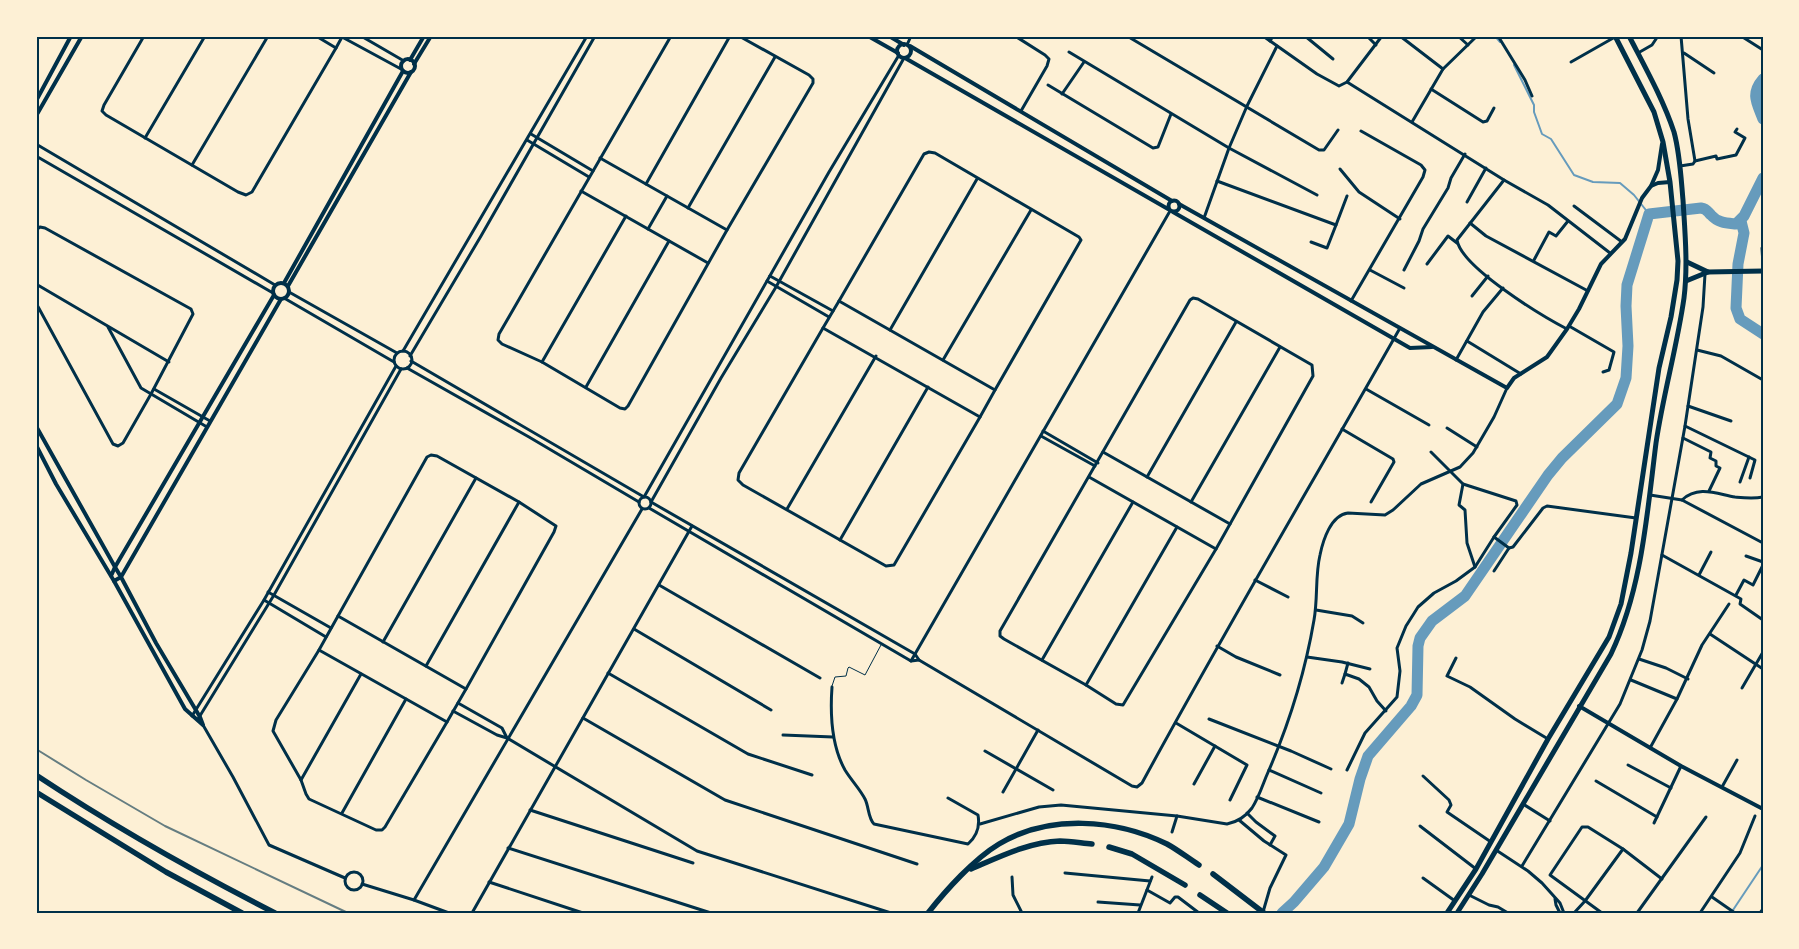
<svg xmlns="http://www.w3.org/2000/svg" width="1799" height="949" viewBox="0 0 1799 949" font-family="Rubik,sans-serif">
	<style>
		.lines { fill: none; stroke-linecap: round; stroke-linejoin: round }
		.stream { stroke: #669bbc; stroke-width: 2 }
		.river { stroke: #669bbc; stroke-width: 11 }
		.service { stroke: #003049; stroke-width: 1 }
		.minor { stroke: #003049; stroke-width: 3 }
		.tertiary { stroke: #003049; stroke-width: 4 }
		.primary { stroke: #003049; stroke-width: 5 }
		.motorway { stroke: #003049; stroke-width: 5.5 }
		.rail { stroke: #657d81; stroke-width: 2 }
		.neatline { fill: none; stroke: #003049; stroke-width: 2 }
	</style>
	<rect width="100%" height="100%" fill="#fdf0d5"/>
	<g class="lines">
		<g class="stream">
			<polyline points="1495,36 1500,42"/>
			<polyline points="1514,65 1534,105 1534,112 1542,134 1551,139 1574,175 1593,182 1620,183 1634,195 1649,214"/>
			<polyline points="1731,913 1763,865"/>
		</g>
		<g class="river">
			<path d="M 1763,79 C 1750,94 1757,103 1763,119"/>
			<polyline points="1741,221 1744,233 1738,264 1736,308 1740,319 1763,334"/>
			<path d="M 1282,913 L 1294,902 L 1324,867 L 1349,824 L 1360,779 L 1368,756 L 1411,706 L 1417,695 L 1418,646 L 1420,638 L 1432,621 L 1465,596 L 1548,475 L 1562,458 L 1617,404 L 1626,378 L 1628,346 L 1626,306 L 1627,285 L 1649,214 L 1701,208 C 1707,209 1707,211 1711,215 C 1718,223 1727,223 1736,224 L 1744,216 L 1763,178"/>
		</g>
		<polyline class="service" points="832,686 835,677 846,676 848,668 849,667 865,675 881,645"/>
		<g class="minor">
			<polyline points="144,36 104,105 102,111 106,115 238,192 246,195 252,192 336,48"/>
			<polyline points="316,36 336,48 342,37"/>
			<polyline points="361,36 404,61"/>
			<polyline points="671,36 499,334 498,340 502,344 542,362 620,408 625,409 628,406 727,230 813,83 813,79 809,75 739,36"/>
			<polyline points="1015,36 1045,55 1049,59 1047,66 1021,111"/>
			<polyline points="1127,36 1319,150 1324,150 1338,130"/>
			<polyline points="1263,36 1317,74 1339,86 1347,82 1382,36"/>
			<polyline points="1305,36 1333,59"/>
			<polyline points="1367,36 1376,45"/>
			<polyline points="1400,36 1443,69"/>
			<polyline points="1458,36 1468,45"/>
			<polyline points="1498,36 1525,80 1532,96"/>
			<polyline points="1681,36 1688,119 1695,161"/>
			<polyline points="1741,36 1763,50"/>
			<polyline points="342,37 401,69"/>
			<polyline points="1270,41 1273,36"/>
			<polyline points="907,45 911,36"/>
			<polyline points="1069,52 1229,148 1317,195"/>
			<polyline points="1638,53 1652,45 1658,36"/>
			<polyline points="1684,53 1714,73"/>
			<polyline points="1571,62 1615,37"/>
			<polyline points="1347,82 1504,180 1548,205 1610,253"/>
			<polyline points="1048,85 1153,148 1158,147 1171,114"/>
			<polyline points="1431,89 1483,122 1487,121 1494,108"/>
			<polyline points="1062,94 1084,62"/>
			<polyline points="1412,122 1443,69 1477,36"/>
			<polyline points="531,134 593,171"/>
			<polyline points="145,138 205,36"/>
			<polyline points="527,140 589,177"/>
			<polyline points="36,144 275,285"/>
			<polyline points="36,156 273,293"/>
			<polyline points="600,158 727,230"/>
			<polyline points="192,165 268,36"/>
			<polyline points="1680,166 1693,164 1695,161 1716,156 1717,159 1736,155 1745,138 1735,132 1737,129"/>
			<polyline points="1340,169 1359,192 1400,219"/>
			<path d="M 1504,180 L 1457,240 C 1461,267 1542,316 1567,329"/>
			<polyline points="1217,181 1336,225 1347,196"/>
			<polyline points="646,184 730,36"/>
			<polyline points="581,191 708,263"/>
			<polyline points="1467,202 1486,168"/>
			<polyline points="1574,206 1622,242"/>
			<polyline points="688,208 775,57"/>
			<polyline points="1204,218 1229,148 1247,106 1277,46"/>
			<polyline points="1470,223 1486,236 1588,291"/>
			<polyline points="648,229 667,196"/>
			<polyline points="36,230 40,227 45,228 191,309 193,314 151,394 123,443 118,446 113,444 36,303"/>
			<polyline points="1311,242 1327,248 1336,225"/>
			<polyline points="1762,248 1763,265"/>
			<polyline points="1534,260 1549,232 1556,236 1568,221"/>
			<polyline points="1427,264 1448,236 1457,243"/>
			<polyline points="1370,270 1404,288"/>
			<polyline points="1404,270 1419,241 1423,229 1448,188 1451,178 1465,154"/>
			<polyline points="770,276 833,311"/>
			<polyline points="767,281 829,317"/>
			<polyline points="36,284 169,362"/>
			<polyline points="289,292 397,353"/>
			<polyline points="1472,296 1488,276"/>
			<polyline points="284,298 394,362"/>
			<polygon points="1193,298 1198,299 1312,365 1313,376 1216,549 1123,705 1116,704 1086,685 1004,639 1000,636 1000,631 1190,300"/>
			<polyline points="839,301 924,154 929,152 935,153 1079,237 1081,240 995,390"/>
			<polygon points="839,301 995,390 980,417 823,328"/>
			<polyline points="1351,301 1423,177 1425,170 1421,165 1361,131"/>
			<polyline points="1569,326 1614,352 1609,370 1603,372"/>
			<polyline points="108,327 141,388 207,427"/>
			<polyline points="823,328 739,473 738,480 743,485 886,566 894,565 980,417"/>
			<polyline points="890,330 977,179"/>
			<polyline points="1467,341 1521,374"/>
			<polyline points="1697,350 1721,356 1763,380"/>
			<polyline points="403,351 587,36"/>
			<circle cx="403" cy="360" r="9"/>
			<polyline points="410,356 481,236 595,36"/>
			<polyline points="943,360 1031,210"/>
			<polyline points="1456,360 1483,312 1503,288"/>
			<polyline points="411,361 644,497 829,172 899,55"/>
			<polyline points="542,362 626,216"/>
			<polyline points="407,368 529,437 639,502"/>
			<polyline points="586,387 669,241"/>
			<polyline points="154,389 210,421"/>
			<polyline points="1366,389 1429,425"/>
			<polyline points="1688,406 1731,421"/>
			<polyline points="1685,426 1755,460 1750,478"/>
			<polyline points="1447,428 1477,447"/>
			<polyline points="1342,429 1393,459 1394,462 1371,502"/>
			<polyline points="1043,431 1098,463"/>
			<polyline points="1041,436 1095,466"/>
			<polyline points="1683,438 1711,452 1710,458 1716,461 1716,466 1720,468 1709,491"/>
			<polyline points="1103,452 1230,524"/>
			<polyline points="1089,477 1216,549"/>
			<polyline points="1147,477 1236,322"/>
			<polyline points="1740,482 1749,457"/>
			<polyline points="1463,484 1459,505 1465,510 1467,543 1475,567"/>
			<polyline points="1650,495 1682,500 1763,543"/>
			<circle cx="645" cy="503" r="6"/>
			<path d="M 1682,500 C 1698,485 1717,494 1735,497 C 1745,498 1753,499 1763,497"/>
			<polyline points="1191,502 1280,347"/>
			<polyline points="649,508 911,661 919,660 915,654 651,502 721,378 776,287 904,58"/>
			<polyline points="787,509 876,356"/>
			<polyline points="1494,537 1509,548 1513,547 1543,508 1547,506 1636,518"/>
			<polyline points="840,540 928,387"/>
			<polyline points="1662,555 1741,599 1740,604 1763,620"/>
			<polyline points="1746,556 1763,562"/>
			<polyline points="1494,571 1509,548"/>
			<polyline points="1699,575 1711,552"/>
			<polyline points="1255,580 1288,597"/>
			<polyline points="659,585 820,678"/>
			<polyline points="268,592 331,628"/>
			<polyline points="1736,595 1744,580 1753,585 1763,565"/>
			<polyline points="264,600 326,637"/>
			<polyline points="1316,610 1352,616 1363,623"/>
			<polyline points="338,616 427,457 431,455 437,456 519,502 556,526 554,532 466,689"/>
			<polygon points="338,616 466,689 447,722 319,650"/>
			<polyline points="634,629 771,710"/>
			<polyline points="1710,634 1763,669"/>
			<polyline points="383,642 476,478"/>
			<polyline points="1217,646 1236,657 1280,675"/>
			<polyline points="319,650 276,720 273,731 301,780 306,794 309,799 376,830 382,830 385,827 447,722"/>
			<polyline points="1307,657 1342,662 1370,669"/>
			<polyline points="1456,658 1447,676 1470,687 1515,719 1548,739"/>
			<polyline points="1639,659 1666,668 1688,679"/>
			<path d="M 919,660 L 1132,786 L 1137,787 L 1142,783 C 1225,630 1314,480 1400,328"/>
			<polyline points="1042,660 1133,502"/>
			<polyline points="911,661 1170,211"/>
			<polyline points="426,666 519,502"/>
			<polyline points="608,673 748,754 812,775"/>
			<polyline points="1345,674 1348,663"/>
			<polyline points="1631,680 1677,699"/>
			<polyline points="1342,683 1345,674 1359,679 1369,687 1377,701 1386,711"/>
			<polyline points="1086,685 1177,527"/>
			<path d="M 832,687 C 830,715 831,745 845,770 C 851,780 860,789 865,799 C 869,807 868,818 874,824 L 968,844 C 977,836 980,826 978,815 L 948,798"/>
			<polyline points="1742,688 1763,652"/>
			<polyline points="458,703 502,728 507,738"/>
			<polyline points="453,711 497,735 507,738 697,851 891,913"/>
			<polyline points="192,716 264,600 396,366"/>
			<polyline points="583,718 725,800 917,864"/>
			<polyline points="198,719 274,595 401,369"/>
			<polyline points="1209,719 1291,751 1331,769"/>
			<polyline points="1176,723 1247,765 1230,800"/>
			<polyline points="203,725 233,777 269,845 345,878"/>
			<polyline points="783,735 833,737"/>
			<polyline points="1650,748 1677,699 1702,645 1729,604"/>
			<polyline points="985,751 1053,790"/>
			<polyline points="1628,765 1671,788"/>
			<polyline points="1269,770 1321,793"/>
			<polyline points="1347,770 1365,733 1397,697 1400,671 1397,648 1406,626 1413,615 1418,607 1434,593 1456,581 1475,567 1494,537 1517,505 1516,501 1463,484 1431,452"/>
			<polyline points="1423,776 1449,800 1451,805 1447,812 1491,842"/>
			<polyline points="301,780 361,674"/>
			<polyline points="1596,781 1657,817"/>
			<polyline points="1194,784 1215,746"/>
			<polyline points="1722,787 1737,760"/>
			<polyline points="1003,792 1038,730"/>
			<polyline points="1257,797 1319,822"/>
			<polyline points="1523,804 1550,821"/>
			<polyline points="530,810 693,863"/>
			<polyline points="342,813 406,699"/>
			<polyline points="1247,813 1256,822 1275,836 1270,845"/>
			<polyline points="1239,820 1264,841 1286,855 1270,888 1263,912"/>
			<polyline points="1654,823 1681,766"/>
			<path d="M 980,824 L 1039,807 L 1061,805 L 1177,816 L 1227,824 C 1237,822 1246,816 1252,808 C 1258,799 1262,787 1266,777 C 1288,727 1305,673 1314,620 C 1318,598 1315,576 1320,555 C 1323,540 1331,515 1348,513 L 1385,515 L 1393,510 L 1421,484 L 1460,467 L 1473,453 L 1494,417 L 1507,388"/>
			<polyline points="1420,826 1476,869"/>
			<polyline points="1172,832 1177,816"/>
			<polyline points="508,848 711,913"/>
			<polyline points="1496,850 1528,871 1542,883 1560,903 1564,913"/>
			<polyline points="1522,866 1620,704 1642,650 1650,621 1685,426 1703,307 1705,274"/>
			<circle cx="354" cy="881" r="9"/>
			<polyline points="1065,873 1150,881"/>
			<polyline points="1012,877 1013,895 1022,913"/>
			<polyline points="1423,878 1455,901"/>
			<polyline points="489,882 583,913"/>
			<polyline points="362,884 414,900 449,913"/>
			<polyline points="1147,890 1170,903 1175,897 1178,897 1199,913"/>
			<polyline points="1469,895 1489,905 1498,907 1508,913"/>
			<polyline points="1712,897 1735,913"/>
			<polyline points="1555,899 1556,905 1560,913"/>
			<polyline points="414,900 642,509"/>
			<polyline points="1098,902 1140,905"/>
			<polyline points="472,913 692,526"/>
			<polyline points="1138,913 1152,877"/>
			<polyline points="1574,913 1585,901 1623,849"/>
			<polyline points="1602,913 1550,875 1582,827 1588,827 1623,849 1662,879"/>
			<polyline points="1637,913 1706,817"/>
			<polyline points="1700,913 1740,853 1755,816"/>
			<polyline points="1760,913 1763,909"/>
		</g>
		<g class="tertiary">
			<polyline points="868,36 898,53"/>
			<polyline points="889,36 904,45"/>
			<circle cx="904" cy="51" r="7"/>
			<polyline points="910,46 1172,201"/>
			<polyline points="905,58 1168,209"/>
			<circle cx="408" cy="66" r="7"/>
			<polyline points="410,60 424,36"/>
			<polyline points="414,64 431,36"/>
			<polyline points="36,101 71,36"/>
			<polyline points="36,116 82,36"/>
			<polyline points="1651,186 1658,183 1670,182"/>
			<circle cx="1174" cy="206" r="5.5"/>
			<polyline points="1179,204 1507,388 1514,378 1547,357 1567,329 1579,309 1601,264 1625,239 1642,198 1651,186 1658,170 1662,144"/>
			<polyline points="1173,212 1410,348 1432,347"/>
			<circle cx="281" cy="291" r="8"/>
			<polyline points="284,283 403,71"/>
			<polyline points="288,286 411,72"/>
			<polyline points="36,426 115,567"/>
			<polyline points="36,445 56,484 114,581 121,577 115,567 111,576"/>
			<polyline points="115,567 274,295"/>
			<polyline points="114,581 185,709 203,725 200,717 156,643 121,577 281,299"/>
			<polyline points="1579,706 1681,766 1763,809"/>
		</g>
		<g class="primary">
			<polyline points="1687,262 1708,272"/>
			<polyline points="1686,281 1708,272 1763,271"/>
			<polyline points="1447,913 1476,869 1548,739 1609,637 1621,604 1631,553 1659,368 1671,317 1677,280 1678,261 1670,182 1663,142 1654,112 1615,36"/>
			<path d="M 1457,913 L 1482,874 L 1611,654 C 1642,589 1647,514 1656,443 C 1663,395 1677,347 1684,298 C 1688,265 1685,233 1683,200 C 1681,178 1680,154 1674,132 C 1663,99 1645,67 1629,36"/>
		</g>
		<g class="motorway">
			<path d="M 36,775 C 113,826 193,871 275,913"/>
			<polyline points="36,792 166,872 242,913"/>
			<polyline points="1109,847 1132,854 1185,885"/>
			<path d="M 971,869 C 999,857 1029,842 1060,841 C 1070,841 1081,843 1092,844"/>
			<polyline points="1213,874 1264,913"/>
			<polyline points="1200,895 1227,913"/>
			<path d="M 928,913 C 946,890 974,859 999,844 C 1049,814 1116,819 1167,844 C 1178,850 1188,858 1199,865"/>
		</g>
		<polyline class="rail" points="36,749 86,780 165,826 348,913"/>
	</g>
	<rect width="1799" height="949" fill="none" stroke="#fdf0d5" stroke-width="75"/>
	<rect x="38" y="38" width="1724" height="874" class="neatline"/>
</svg>
